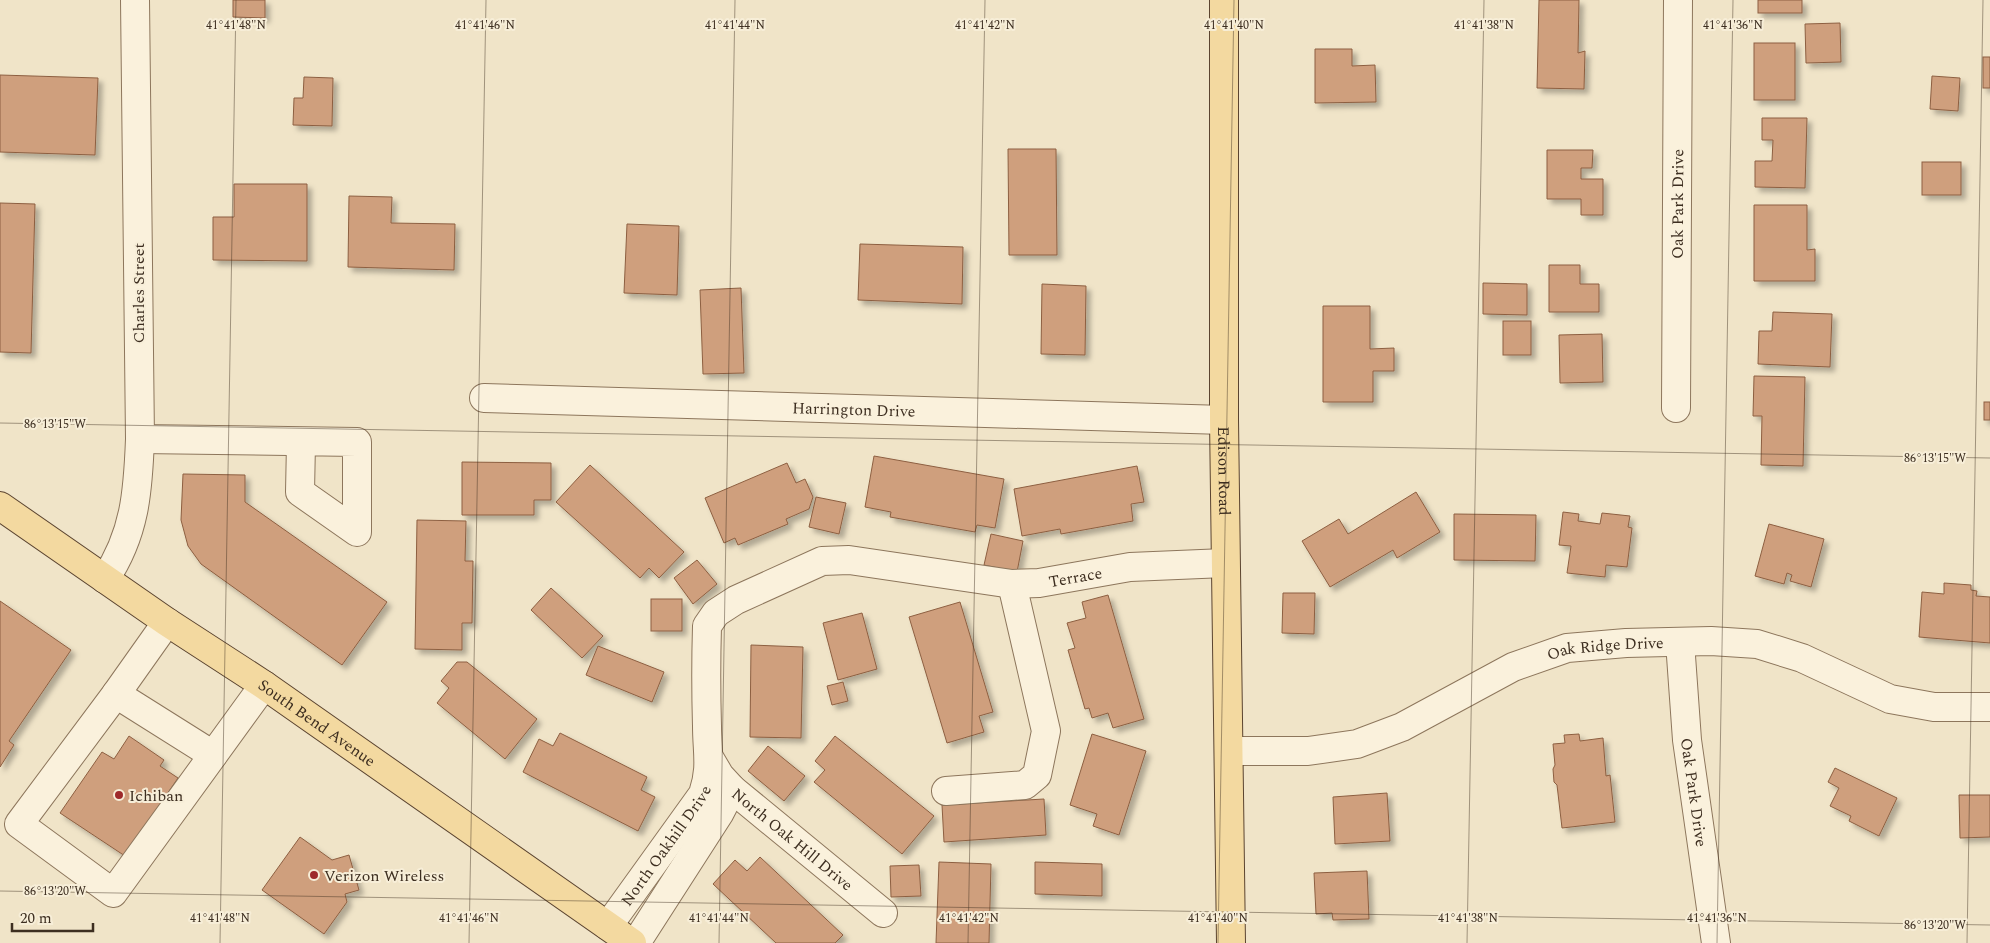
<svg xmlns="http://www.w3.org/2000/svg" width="1990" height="943" viewBox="0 0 1990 943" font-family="Spectral,serif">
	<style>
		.building { fill: #cf9f7d; stroke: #8d5f41; filter: url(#shadow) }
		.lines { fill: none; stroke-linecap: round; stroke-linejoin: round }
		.minor-casing { stroke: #8d765c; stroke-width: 30 }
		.major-casing { stroke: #5b4430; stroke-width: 30 }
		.minor { stroke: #faf1dc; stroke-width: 28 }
		.major { stroke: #f3d9a0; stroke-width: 28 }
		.ticks { fill: none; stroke: #3d2e20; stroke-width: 1; stroke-opacity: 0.45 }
		.poi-dot { fill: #9e2a2b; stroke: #f7eed8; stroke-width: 2 }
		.labels { text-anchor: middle; stroke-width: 4; stroke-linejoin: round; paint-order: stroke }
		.street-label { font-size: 16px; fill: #3d2e20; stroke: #f7eed8 }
		.poi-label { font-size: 16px; fill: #3d2e20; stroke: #f7eed8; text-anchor: start }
		.ticks-label { font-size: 12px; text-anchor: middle; fill: #3d2e20; stroke: #f7eed8; stroke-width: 4; stroke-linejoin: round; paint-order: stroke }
	</style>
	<defs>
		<filter id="shadow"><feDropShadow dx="4.5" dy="4.5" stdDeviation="2.5" flood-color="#0004"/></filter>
	</defs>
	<rect width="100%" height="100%" fill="#f0e4c8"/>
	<g class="building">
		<polygon points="233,0 265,0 265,18 233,17"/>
		<polygon points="1539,0 1579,0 1578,53 1585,51 1584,89 1537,88"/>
		<rect x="1758" y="0" width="44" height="13"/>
		<polygon points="1840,23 1841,62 1806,63 1805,24"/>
		<rect x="1754" y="43" width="41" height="57"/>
		<polygon points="1315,49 1352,49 1352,66 1375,65 1376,102 1315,103"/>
		<rect x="1983" y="57" width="7" height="31"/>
		<polygon points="0,75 98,78 95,155 0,152"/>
		<polygon points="1932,76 1960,78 1958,111 1930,109"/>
		<polygon points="304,77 333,78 332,126 293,125 294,98 303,98"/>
		<polygon points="1762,118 1807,118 1805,188 1755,187 1755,161 1772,161 1773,140 1762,140"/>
		<polygon points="1008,149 1056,149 1057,255 1009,255"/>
		<polygon points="1547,150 1593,150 1592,168 1581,168 1581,179 1603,179 1603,215 1581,215 1581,199 1547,199"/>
		<rect x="1922" y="162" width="39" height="33"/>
		<polygon points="234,184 307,184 307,261 213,260 213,217 234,217"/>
		<polygon points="349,196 392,197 391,223 455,224 454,270 348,267"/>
		<polygon points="0,203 35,204 31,353 0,352"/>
		<polygon points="1754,205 1807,205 1807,250 1815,249 1815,281 1754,281"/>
		<polygon points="627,224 679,226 677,295 624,293"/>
		<polygon points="860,244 963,247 962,304 858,300"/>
		<polygon points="1549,265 1580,265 1580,284 1599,284 1599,312 1549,312"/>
		<polygon points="1483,283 1527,284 1527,315 1483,314"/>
		<polygon points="1042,284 1086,286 1085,355 1041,354"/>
		<polygon points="741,288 744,373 703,374 700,290"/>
		<polygon points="1323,306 1370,306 1370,349 1394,348 1394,371 1373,371 1373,402 1323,402"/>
		<polygon points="1773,312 1832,314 1830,367 1758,364 1759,331 1772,331"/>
		<rect x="1503" y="321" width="28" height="34"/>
		<polygon points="1602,334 1603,382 1560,383 1559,335"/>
		<polygon points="1754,376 1805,377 1803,466 1761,465 1762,416 1753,416"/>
		<rect x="1984" y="402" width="6" height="18"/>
		<polygon points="874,456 1004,479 995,528 977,525 975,532 890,517 891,512 865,507"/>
		<polygon points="462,462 551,463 551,500 534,500 534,515 462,515"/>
		<polygon points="787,463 796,483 805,479 813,497 809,509 786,519 788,524 738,545 735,538 724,543 705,498"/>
		<polygon points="590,465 684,552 659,578 649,568 640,578 556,502"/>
		<polygon points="1137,466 1144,502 1131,504 1133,521 1061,534 1060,529 1022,536 1014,489"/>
		<polygon points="183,474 245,475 245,502 387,602 342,665 201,564 188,546 181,520"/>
		<polygon points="1416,492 1440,532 1397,558 1393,550 1330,587 1302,541 1339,519 1348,534"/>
		<polygon points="816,497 846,503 839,534 809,527"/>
		<polygon points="1563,512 1579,514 1578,521 1600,524 1602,513 1630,516 1628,527 1632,528 1627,567 1606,565 1605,577 1567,573 1571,546 1559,545"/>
		<polygon points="1454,514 1536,515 1535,561 1454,560"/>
		<polygon points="417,520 466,521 465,561 473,561 472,623 462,623 462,650 415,649"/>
		<polygon points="1769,524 1824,539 1811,587 1790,581 1792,575 1787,573 1784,584 1755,576"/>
		<polygon points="991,534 1023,541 1017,572 984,565"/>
		<polygon points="697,560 717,584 693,604 674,578"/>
		<polygon points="1944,583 1971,585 1971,590 1977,591 1976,596 1990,597 1990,643 1919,637 1922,592 1944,594"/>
		<polygon points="551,588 603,636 582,658 531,610"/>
		<polygon points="1283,593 1315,593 1314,634 1282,633"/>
		<polygon points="1108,595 1144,719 1113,728 1108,713 1092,718 1089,708 1085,709 1068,650 1075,648 1067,623 1086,618 1082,602"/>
		<rect x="651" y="599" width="31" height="32"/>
		<polygon points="0,601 71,650 9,741 14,745 0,767"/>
		<polygon points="960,602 993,712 979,716 984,732 947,743 909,617"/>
		<polygon points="862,613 877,669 838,680 823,623"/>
		<polygon points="751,645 803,647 801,738 750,737"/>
		<polygon points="598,646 664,672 652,702 586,675"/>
		<polygon points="457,662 467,662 537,719 505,759 437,703 449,688 441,681"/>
		<polygon points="843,682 848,701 832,705 827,686"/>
		<polygon points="560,733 647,777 641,790 655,797 638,831 523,772 539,739 553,746"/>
		<polygon points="1092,734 1146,751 1119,835 1093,826 1097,814 1070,805"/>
		<polygon points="1579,734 1580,741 1603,738 1606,776 1610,775 1615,822 1562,828 1557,785 1554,782 1553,769 1555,765 1553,744 1565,743 1564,735"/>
		<polygon points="129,736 164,760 160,766 178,778 125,856 60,813 102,752 114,759"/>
		<polygon points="835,736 934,816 902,854 814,782 825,770 815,761"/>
		<polygon points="768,746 805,776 784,801 748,771"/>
		<polygon points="1835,768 1897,798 1879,836 1849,821 1851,816 1830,806 1839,788 1828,782"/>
		<polygon points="1387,793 1390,841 1335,844 1333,797"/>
		<polygon points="1959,795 1990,795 1990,837 1960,838"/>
		<polygon points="1044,799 1046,835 944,842 942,805"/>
		<polygon points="300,837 332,860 349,855 359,890 345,894 347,902 324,934 262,890"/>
		<polygon points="760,857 843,935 835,943 776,943 713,884 735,860 747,871"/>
		<polygon points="939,862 991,864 989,943 936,943"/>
		<polygon points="1035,862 1102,864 1102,896 1035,894"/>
		<polygon points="919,865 921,896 891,897 890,866"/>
		<polygon points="1367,871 1369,919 1333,920 1332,913 1316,914 1314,873"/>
	</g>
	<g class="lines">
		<g class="minor-casing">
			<g id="minor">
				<path id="s1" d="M 484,398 L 1224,420"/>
				<path id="s2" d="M 1676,408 L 1678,0"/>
				<polyline points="140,439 357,442 357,532 300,492 301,443"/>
				<path d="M 105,579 C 135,534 138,492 140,439 L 135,0"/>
				<polyline points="167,622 116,694 19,824 113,893 264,685"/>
				<path id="s3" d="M 1680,642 L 1687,740 L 1716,943"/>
				<polyline points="116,694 213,755"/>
				<path id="s4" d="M 1229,751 L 1308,751 L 1357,744 L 1402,727 L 1513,667 L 1567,648 L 1626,643 L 1711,641 L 1757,644 L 1802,658 L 1890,699 L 1934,707 L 1990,707"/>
				<path id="s5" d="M 710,759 L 720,776 L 732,789 L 883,913"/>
				<polyline points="946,791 1025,785 1037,775 1046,731 1012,584"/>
				<path id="s6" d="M 608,926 L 703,794 C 712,767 707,753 707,726 C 706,693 706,659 707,626 L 716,613 L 736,600 L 822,561 L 849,560 L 1012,584 L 1039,583 L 1130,567 L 1225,563"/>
				<polyline points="636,943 719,814 732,789"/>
			</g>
		</g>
		<g class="major-casing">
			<g id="major">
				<path id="s7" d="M 1224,0 L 1224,420 L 1231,943"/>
				<path id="s8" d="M 0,506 L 167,622 L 264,685 L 632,943"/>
			</g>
		</g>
		<use href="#minor" class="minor"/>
		<use href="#major" class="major"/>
	</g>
	<path class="ticks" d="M 0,423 L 1990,458M 0,891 L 1990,925M 220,943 L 236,0M 469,943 L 486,0M 719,943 L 735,0M 968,943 L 985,0M 1218,943 L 1234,0M 1467,943 L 1484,0M 1717,943 L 1733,0M 1967,943 L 1983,0"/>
	<g class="poi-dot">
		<circle cx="119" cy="795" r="5"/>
		<circle cx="314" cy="875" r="5"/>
	</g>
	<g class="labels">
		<g class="street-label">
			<text dy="6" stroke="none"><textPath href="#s2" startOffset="204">Oak Park Drive</textPath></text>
			<text transform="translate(138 293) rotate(-90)" y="6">Charles Street</text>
			<text dy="6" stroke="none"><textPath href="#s1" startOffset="370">Harrington Drive</textPath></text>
			<text dy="6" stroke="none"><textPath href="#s7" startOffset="471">Edison Road</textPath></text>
			<text dy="6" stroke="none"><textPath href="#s6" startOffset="721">Terrace</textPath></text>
			<text dy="6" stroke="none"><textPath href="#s4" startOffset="398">Oak Ridge Drive</textPath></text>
			<text dy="6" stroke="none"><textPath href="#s8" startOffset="384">South Bend Avenue</textPath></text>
			<text dy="6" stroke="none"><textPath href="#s3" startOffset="151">Oak Park Drive</textPath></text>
			<text dy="6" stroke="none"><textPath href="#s5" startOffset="116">North Oak Hill Drive</textPath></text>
			<text dy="6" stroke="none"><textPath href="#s6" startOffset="99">North Oakhill Drive</textPath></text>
		</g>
		<g class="poi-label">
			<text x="129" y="801">Ichiban</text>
			<text x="324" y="881">Verizon Wireless</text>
		</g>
	</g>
	<g class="ticks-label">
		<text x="236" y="29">41°41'48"N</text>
		<text x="485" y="29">41°41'46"N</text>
		<text x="735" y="29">41°41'44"N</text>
		<text x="985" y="29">41°41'42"N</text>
		<text x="1234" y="29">41°41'40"N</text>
		<text x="1484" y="29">41°41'38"N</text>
		<text x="1733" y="29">41°41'36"N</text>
		<text x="55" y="428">86°13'15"W</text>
		<text x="1935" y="462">86°13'15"W</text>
		<text x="55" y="895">86°13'20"W</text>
		<text x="220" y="922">41°41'48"N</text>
		<text x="469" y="922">41°41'46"N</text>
		<text x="719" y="922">41°41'44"N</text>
		<text x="969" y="922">41°41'42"N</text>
		<text x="1218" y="922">41°41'40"N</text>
		<text x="1468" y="922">41°41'38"N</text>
		<text x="1717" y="922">41°41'36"N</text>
		<text x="1935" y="929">86°13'20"W</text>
	</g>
	<path d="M12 923v8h81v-8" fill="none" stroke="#3d2e20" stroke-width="2.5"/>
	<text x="20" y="923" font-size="15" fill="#3d2e20" stroke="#f7eed8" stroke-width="4" paint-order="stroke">20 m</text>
</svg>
